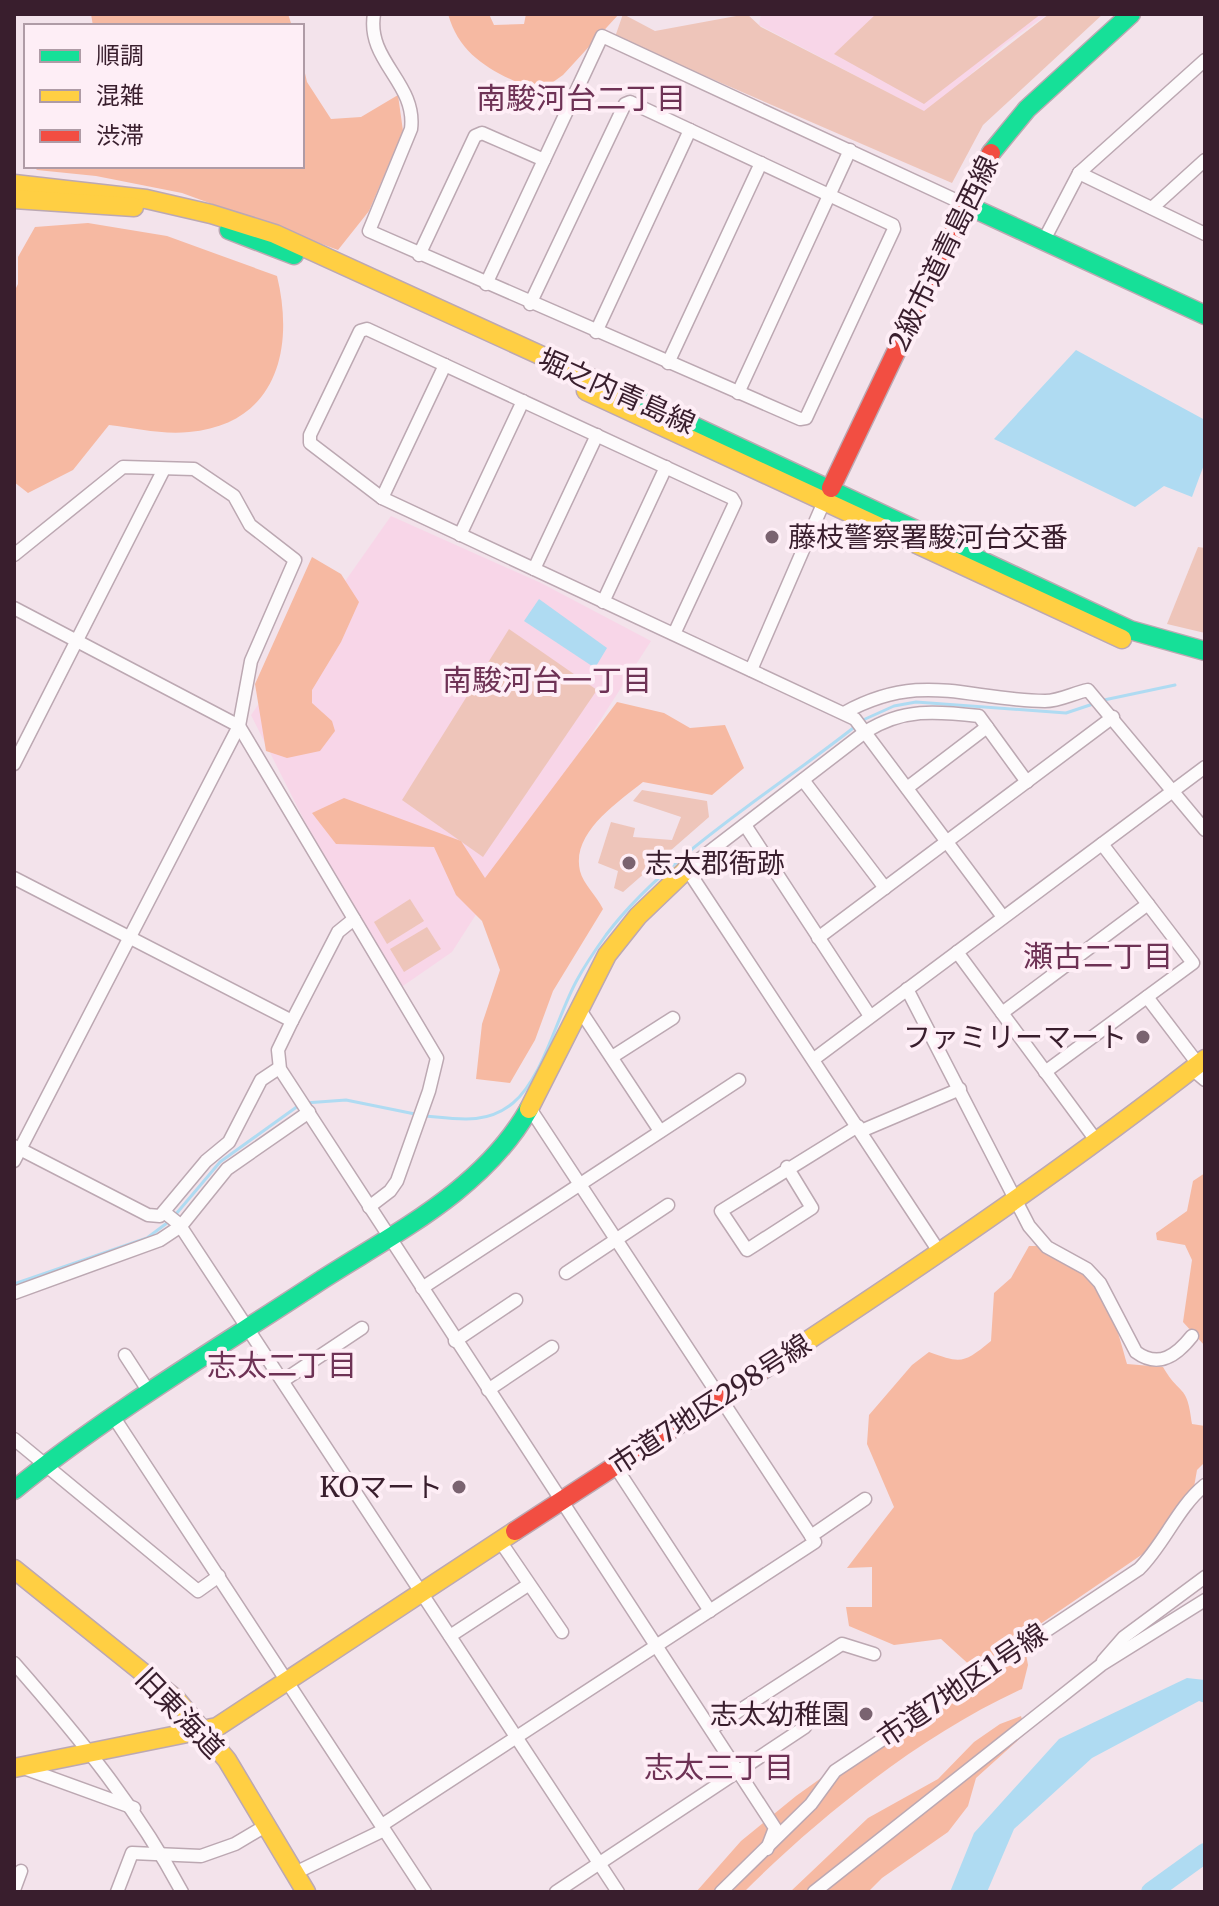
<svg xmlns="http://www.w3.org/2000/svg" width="1219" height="1906" viewBox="0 0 1219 1906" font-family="Merriweather,'Noto Sans JP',serif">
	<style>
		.built { fill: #f8d6e8 }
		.green { fill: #eec5ba }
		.forest { fill: #f6b9a2 }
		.water { fill: #afdbf2 }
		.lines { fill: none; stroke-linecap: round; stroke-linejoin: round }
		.stream { stroke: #afdbf2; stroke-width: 3 }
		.river { stroke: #afdbf2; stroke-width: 20 }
		.street-casing { stroke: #bca8b2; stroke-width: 15 }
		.fast-casing { stroke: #bca8b2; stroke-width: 21 }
		.slow-casing { stroke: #bca8b2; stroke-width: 21 }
		.jam-casing { stroke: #bca8b2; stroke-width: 21 }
		.street { stroke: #fdfbfc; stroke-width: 12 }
		.fast { stroke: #16e098; stroke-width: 18 }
		.slow { stroke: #ffcf43; stroke-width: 18 }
		.jam { stroke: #f24e42; stroke-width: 18 }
		.poi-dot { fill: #7a6370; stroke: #feeef6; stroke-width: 3 }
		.labels { text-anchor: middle; stroke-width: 8; stroke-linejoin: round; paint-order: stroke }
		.street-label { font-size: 28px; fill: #391e2d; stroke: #feeef6 }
		.poi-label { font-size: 28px; fill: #391e2d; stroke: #feeef6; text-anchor: end }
		.neighbourhood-label { font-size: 30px; fill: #6e3255; stroke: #feeef6 }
	</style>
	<rect width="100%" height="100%" fill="#f3e3eb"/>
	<g class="built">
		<polygon points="761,14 1048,14 1005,44 927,113 759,25"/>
		<polygon points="391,516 541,583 651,641 452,952 400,988 305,822 251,715"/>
	</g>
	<g class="green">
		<polygon points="623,14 655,31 747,14 761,27 924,111 1049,14 1103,14 983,125 952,183 615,37"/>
		<polygon points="876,14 1041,14 924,104 834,54"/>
		<polygon points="1198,547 1205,548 1205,633 1167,624"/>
		<polygon points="509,629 597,690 483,857 402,800"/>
		<polygon points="642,790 707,801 709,817 623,892 614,888 618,871 598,863 611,822 635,828 633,837 672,840 681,817 633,801"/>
		<polygon points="410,899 424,921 387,944 374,922"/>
		<polygon points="427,927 441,949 404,972 390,949"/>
	</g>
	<g class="forest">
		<polygon points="91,14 288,14 292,26 93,26"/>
		<path d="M 448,14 L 489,14 L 494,25 L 524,24 L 526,14 L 619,14 L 563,75 L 539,92 C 498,74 461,60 448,14 Z"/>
		<polygon points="302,60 307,82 331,119 361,117 398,95 403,131 369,211 338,250 182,193 96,176 37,170 33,166 302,166"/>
		<path d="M 88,223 L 167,236 L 277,276 C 295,350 276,424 189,432 C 163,435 135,428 109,425 L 73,470 L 28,493 L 14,482 L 14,292 L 18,284 L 18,257 L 35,227 Z"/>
		<polygon points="312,557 341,574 359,602 341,642 312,690 312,703 332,721 335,731 320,751 287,758 266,751 255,684"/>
		<path d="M 617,702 L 664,713 L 690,728 L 725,725 L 744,768 L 712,795 L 643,782 C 617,803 571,833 580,871 C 583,884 597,896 603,909 L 553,991 L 535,1040 L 510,1083 L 476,1079 L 482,1024 L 500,970 L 482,921 L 456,895 L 434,847 L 336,844 L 312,813 L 344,798 L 461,841 L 485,878 Z"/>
		<polygon points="1205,1173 1205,1346 1183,1322 1192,1260 1185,1245 1157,1240 1156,1233 1187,1211 1193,1181"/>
		<path d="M 1029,1246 L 1038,1246 C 1054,1256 1074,1265 1087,1277 C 1110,1298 1119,1335 1127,1364 L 1163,1367 C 1181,1398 1187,1382 1192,1424 L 1205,1426 L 1205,1462 L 1197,1470 L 1194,1487 L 1156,1545 L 974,1669 L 941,1639 L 894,1645 L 849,1626 L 846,1607 L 872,1607 L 872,1567 L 847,1568 L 894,1507 L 867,1444 L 869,1415 L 912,1365 L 929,1352 C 962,1364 964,1363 991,1341 L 994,1293 L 1011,1278 Z"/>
		<path d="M 1026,1654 L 1028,1665 L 1022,1689 C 923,1734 821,1815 744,1892 L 696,1892 L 741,1841 L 796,1796 L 971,1671 Z"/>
		<polygon points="1021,1716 1026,1733 976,1778 968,1806 948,1832 882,1878 868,1892 790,1892 868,1818 938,1779 974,1742 1000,1724"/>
	</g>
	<g class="water">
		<polygon points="1076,350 1205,420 1205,462 1192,497 1164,486 1135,507 994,439"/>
		<polygon points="539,599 607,648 595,668 524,621"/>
		<polygon points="1187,1678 1205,1680 1205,1703 1199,1701 1092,1758 1014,1829 987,1892 950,1892 974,1833 1059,1739"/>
	</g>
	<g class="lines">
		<g class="stream">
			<polyline points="1104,700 1175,685"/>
			<polyline points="863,720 894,706 916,702 1066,713 1093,704"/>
			<polyline points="305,1103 346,1100 415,1114"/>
			<path d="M 426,1116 C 458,1119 486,1125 513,1103 C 543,1078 557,1016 577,980 C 585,965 596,949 606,935 C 666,855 778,788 857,725"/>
			<polyline points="176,1214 220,1162 298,1106"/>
			<polyline points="14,1284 147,1238 171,1220"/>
		</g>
		<polyline class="river" points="1151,1892 1205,1853"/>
		<g class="street-casing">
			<g id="street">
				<path d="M 374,14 C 366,61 417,83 411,129 L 369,231 L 800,419 L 806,418 L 894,229 L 893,225 L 630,102 L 625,104 L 530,304"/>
				<polyline points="1079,173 1205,234"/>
				<polyline points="1152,208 1205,160"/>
				<polyline points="1044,240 1079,173 1205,60"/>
				<polyline points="419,255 475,136 482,133 544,160"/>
				<polyline points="486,284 602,36 964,204"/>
				<polyline points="596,332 690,130"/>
				<polyline points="668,363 761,163"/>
				<polyline points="738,393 850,150"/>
				<polyline points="382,498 445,365"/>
				<polyline points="460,535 523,401"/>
				<polyline points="14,555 123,467 194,469 234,496 250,525 295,560 251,661 239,726 14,1161"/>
				<polyline points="534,569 597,435"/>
				<polyline points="603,602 666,467"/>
				<polyline points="14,608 239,726 437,1058 429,1091 397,1181 390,1191 369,1207"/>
				<polyline points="674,634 735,503 732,498 367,329 360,331 310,435 310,443 382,498 855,719 1003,917"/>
				<polyline points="751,670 826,497"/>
				<path d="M 844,713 C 922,670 966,700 1045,701 C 1060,701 1073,693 1088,690 L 1205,830"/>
				<polyline points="14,764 164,469"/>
				<polyline points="803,780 885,888"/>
				<polyline points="907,788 987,727"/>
				<polyline points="745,825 870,1016"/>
				<polyline points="14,878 292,1021"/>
				<polyline points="354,919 338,932 292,1021 278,1050 280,1069 775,1828 767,1849"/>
				<polyline points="818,938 1113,717"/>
				<polyline points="957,952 1098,1143"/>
				<path d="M 907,989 L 1029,1226 L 1047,1247 L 1087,1269 L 1100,1283 L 1136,1352 C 1159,1369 1177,1355 1192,1336"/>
				<polyline points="1147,997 1198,1064"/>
				<polyline points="578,1007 660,1131"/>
				<polyline points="1002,1013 1148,904"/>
				<polyline points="612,1057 673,1018"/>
				<polyline points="814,1059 1205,767"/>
				<polyline points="1192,1069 1205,1080"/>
				<polyline points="1045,1072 1193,963 1102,844"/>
				<polyline points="861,1131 960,1089"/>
				<polyline points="14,1146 148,1215 160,1216 206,1161 229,1142 261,1080 279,1068"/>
				<polyline points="787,1167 812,1208 747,1250 721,1211 858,1126"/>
				<polyline points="164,1212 179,1224 618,1892"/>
				<path d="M 940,1253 L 687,869 L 865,732 C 903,708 936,711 979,716 L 1027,782"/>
				<polyline points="566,1273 668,1205"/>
				<polyline points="422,1288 739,1080"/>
				<polyline points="14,1293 160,1240 181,1226 227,1169 309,1112"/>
				<polyline points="455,1341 516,1300"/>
				<polyline points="125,1355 149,1392"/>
				<polyline points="284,1380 362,1328"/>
				<polyline points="488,1390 552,1347"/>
				<polyline points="113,1416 425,1892"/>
				<polyline points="14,1439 198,1591 219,1576"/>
				<polyline points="615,1466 710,1611"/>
				<polyline points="811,1536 865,1499"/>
				<polyline points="500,1541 562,1632"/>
				<polyline points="450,1636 528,1585"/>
				<polyline points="1103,1661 1124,1637 1205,1577"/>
				<path d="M 14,1663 C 78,1736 136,1806 182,1892"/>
				<polyline points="711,1729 842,1644 874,1654"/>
				<polyline points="21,1767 134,1808"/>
				<polyline points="382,1825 815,1542 531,1110"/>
				<polyline points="295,1873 384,1830"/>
				<polyline points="14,1890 21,1871"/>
				<polyline points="117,1892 132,1853 201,1856 235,1844 267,1825"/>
				<polyline points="556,1892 805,1727"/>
				<path d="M 721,1892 L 811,1804 L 835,1771 L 1139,1569 C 1165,1543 1177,1508 1205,1485"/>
				<polyline points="814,1892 1101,1665 1205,1600"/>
			</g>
		</g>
		<g class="fast-casing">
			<g id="fast">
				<polyline points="991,153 1027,109 1131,14"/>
				<polyline points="964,204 1205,315"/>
				<polyline points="229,230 294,255"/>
				<polyline points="621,392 1130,630 1205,651"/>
				<path d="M 14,1490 C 110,1412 217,1349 320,1281 C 396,1232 483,1190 529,1109"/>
			</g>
		</g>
		<g class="slow-casing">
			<g id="slow">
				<polyline points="14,184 146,199 211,214 275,234 621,392"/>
				<polyline points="14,199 134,207"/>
				<polyline points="586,391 1122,639"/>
				<polyline points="529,1109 607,955 638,916 687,869"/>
				<path d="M 801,1345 C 939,1254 1075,1161 1205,1059"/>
				<polyline points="14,1569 177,1700 227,1760 306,1892"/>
				<polyline points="14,1768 217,1727 515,1531"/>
			</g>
		</g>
		<g class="jam-casing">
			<g id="jam">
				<polyline points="831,488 991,153"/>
				<polyline points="515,1531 801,1345"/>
			</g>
		</g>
		<use href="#street" class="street"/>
		<use href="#fast" class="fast"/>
		<use href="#slow" class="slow"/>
		<use href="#jam" class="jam"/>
	</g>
	<g class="poi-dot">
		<circle cx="772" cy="537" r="8"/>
		<circle cx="629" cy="863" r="8"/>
		<circle cx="1143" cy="1037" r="8"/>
		<circle cx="459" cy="1487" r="8"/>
		<circle cx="866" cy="1714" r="8"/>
	</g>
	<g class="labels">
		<g class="street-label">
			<text transform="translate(943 253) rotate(-64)" y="10">2級市道青島西線</text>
			<text transform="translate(617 391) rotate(24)" y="10">堀之内青島線</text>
			<text transform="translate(710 1404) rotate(-33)" y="10">市道7地区298号線</text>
			<text transform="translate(962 1685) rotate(-34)" y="10">市道7地区1号線</text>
			<text transform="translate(180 1713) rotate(46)" y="10">旧東海道</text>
		</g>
		<g class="poi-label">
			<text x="788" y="547" text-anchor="start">藤枝警察署駿河台交番</text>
			<text x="645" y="873" text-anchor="start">志太郡衙跡</text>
			<text x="1127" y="1047">ファミリーマート</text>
			<text x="443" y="1497">KOマート</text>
			<text x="850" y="1724">志太幼稚園</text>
		</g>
		<g class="neighbourhood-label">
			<text x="581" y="109">南駿河台二丁目</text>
			<text x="547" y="691">南駿河台一丁目</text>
			<text x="1098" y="967">瀬古二丁目</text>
			<text x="282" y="1376">志太二丁目</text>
			<text x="719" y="1778">志太三丁目</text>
		</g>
	</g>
	<rect width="1219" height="1906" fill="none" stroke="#391e2d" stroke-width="32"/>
	<rect x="24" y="24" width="280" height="144" fill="#feeef6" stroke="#af9ba6" stroke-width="2"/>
	<rect x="40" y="50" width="40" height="12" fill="#16e098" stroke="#af9ba6" stroke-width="2"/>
	<text x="96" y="64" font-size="24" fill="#391e2d">順調</text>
	<rect x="40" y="90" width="40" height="12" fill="#ffcf43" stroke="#af9ba6" stroke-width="2"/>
	<text x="96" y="104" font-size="24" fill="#391e2d">混雑</text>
	<rect x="40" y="130" width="40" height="12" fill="#f24e42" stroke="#af9ba6" stroke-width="2"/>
	<text x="96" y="144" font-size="24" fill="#391e2d">渋滞</text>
</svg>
